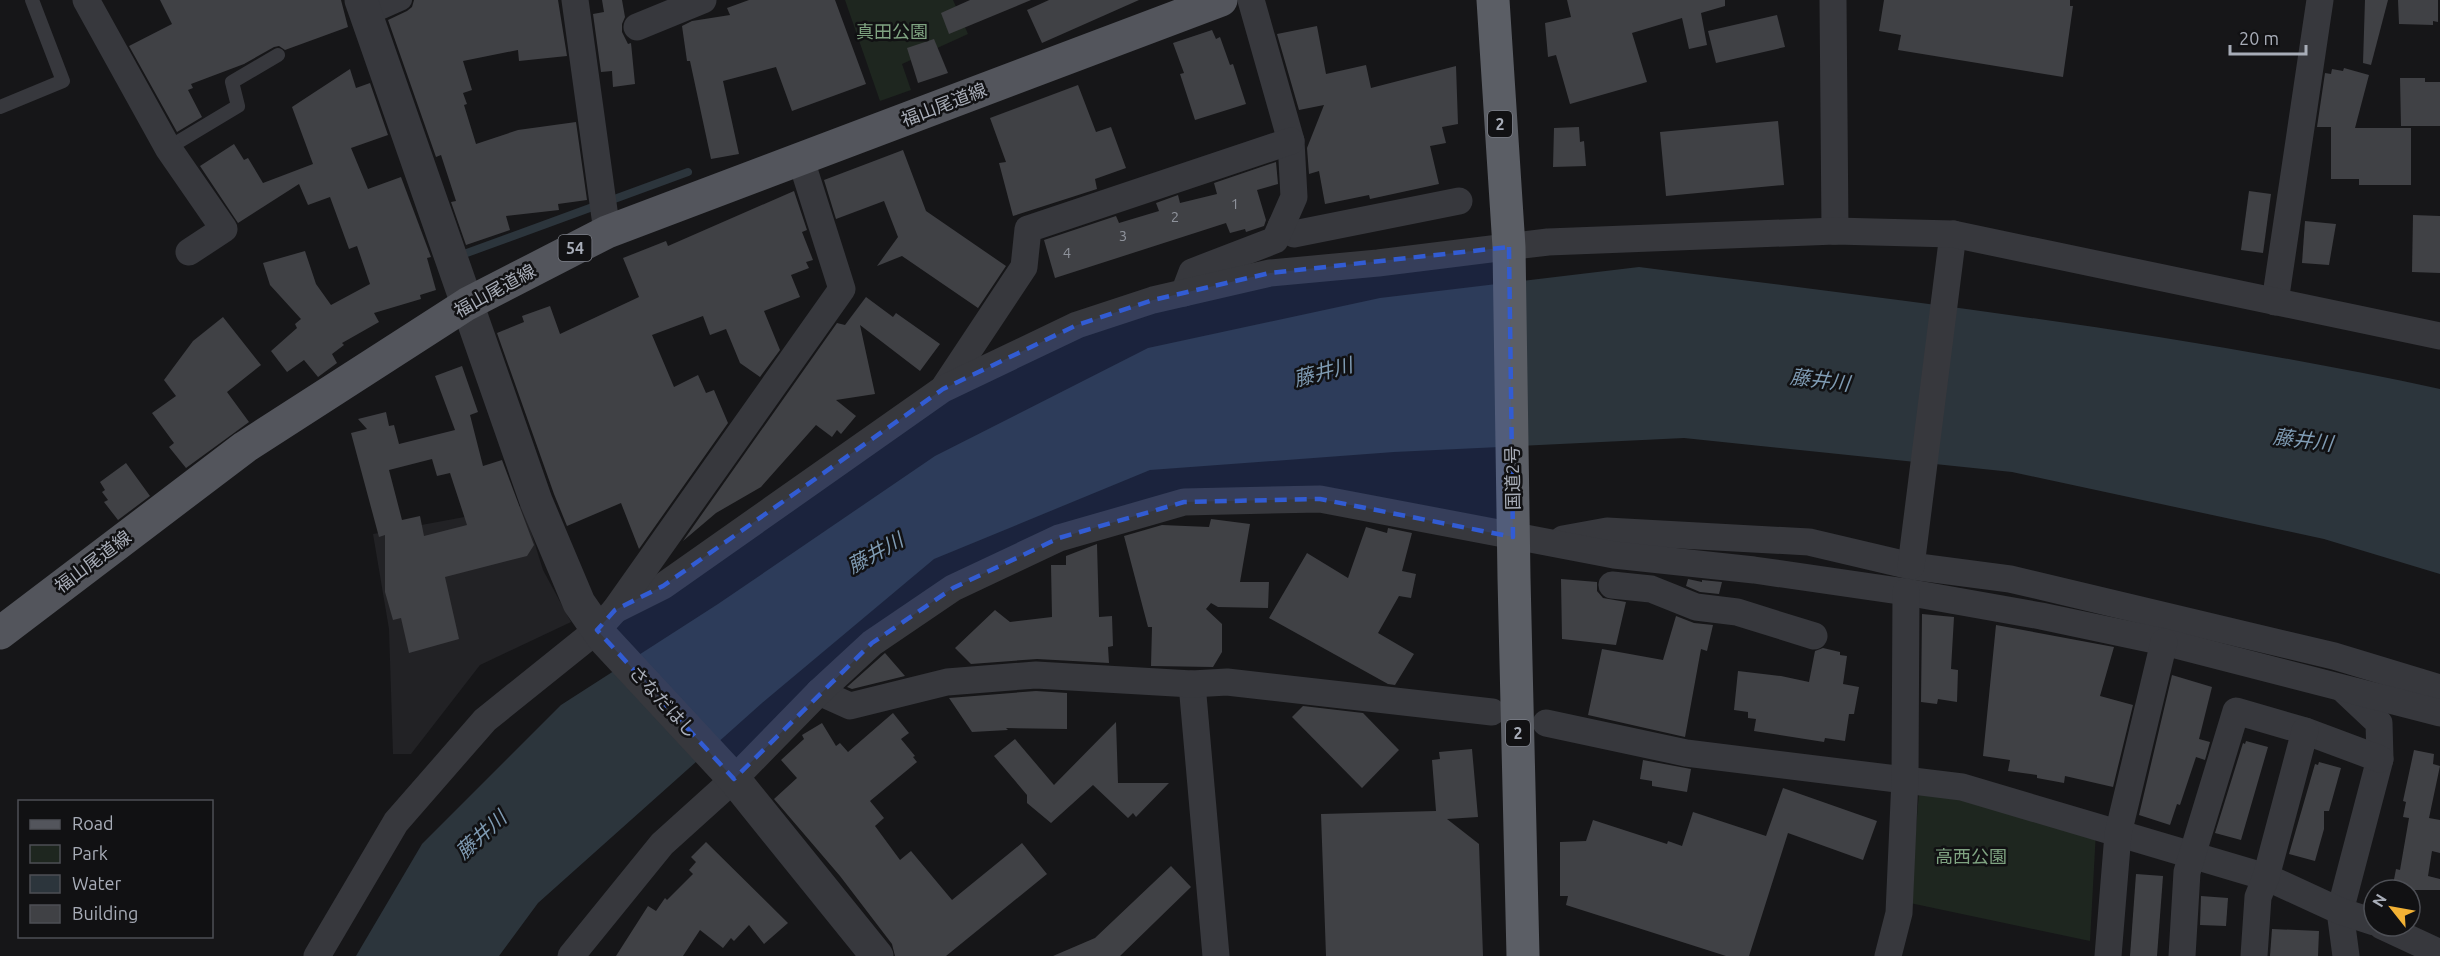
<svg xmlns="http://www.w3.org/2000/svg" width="2440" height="956" viewBox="0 0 2440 956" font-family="Ubuntu,'Noto Sans JP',sans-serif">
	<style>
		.built { fill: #222225 }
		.green { fill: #1e261f }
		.water { fill: #2c353c }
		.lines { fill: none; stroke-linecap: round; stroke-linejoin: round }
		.stream { stroke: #2c353c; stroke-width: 8 }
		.building { fill: #404145; fill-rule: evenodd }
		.service { stroke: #37383d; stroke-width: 14 }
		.pedestrian { stroke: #37383d; stroke-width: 20 }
		.minor { stroke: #37383d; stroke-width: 27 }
		.tertiary { stroke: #37383d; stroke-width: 33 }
		.primary { stroke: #53555c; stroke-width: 33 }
		.trunk { stroke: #5b5e65; stroke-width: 33 }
		.marked { fill: #325cd3; fill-opacity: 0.2; stroke: #325cd3; stroke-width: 4.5; stroke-dasharray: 12 8; stroke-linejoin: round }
		.labels { text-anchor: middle; stroke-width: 5; stroke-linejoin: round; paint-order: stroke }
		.number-label { font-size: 15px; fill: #8e929b }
		.shield { fill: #111113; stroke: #7b7e86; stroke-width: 1.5 }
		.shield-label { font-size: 16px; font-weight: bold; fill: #a8adb8 }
		.park-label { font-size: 18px; fill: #7fa381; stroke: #111113 }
		.street-label { font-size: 18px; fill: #a8adb8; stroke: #111113 }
		.water-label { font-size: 20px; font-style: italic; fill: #7f9bb3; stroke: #111113 }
	</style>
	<rect width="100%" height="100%" fill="#161618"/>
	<polygon class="built" points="523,506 543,570 571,622 480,665 411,754 393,754 389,629 373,534"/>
	<g class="green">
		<polygon points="845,0 953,0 968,34 902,64 911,90 880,101"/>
		<polygon points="1919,792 1960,795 2096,831 2090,941 1910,903"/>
	</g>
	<path class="water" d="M 1639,267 C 1907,301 2176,332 2440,389 L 2440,574 L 2324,539 L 2012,472 L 1684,438 L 1394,452 L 1150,470 L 934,559 L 762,703 L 538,903 L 499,956 L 356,956 L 422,844 L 561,705 L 718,604 L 935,456 L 1148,348 L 1380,298 Z"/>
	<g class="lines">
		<polyline class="stream" points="464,254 688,172"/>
	</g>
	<g class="building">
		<polygon points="160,0 341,0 348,27 285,50 279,46 274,47 244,64 191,84 193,88 188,90 202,117 177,132 129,46 172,24"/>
		<polygon points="414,0 558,0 567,56 519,61 518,50 463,61 472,90 463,93 467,104 464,105 476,144 518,130 576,122 587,200 558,204 559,210 506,216 510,230 466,245 451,202 456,201 441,155 436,157 388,20 407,11 412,7"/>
		<polygon points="602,0 622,0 625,17 622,24 622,32 628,44 631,43 635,84 613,87 612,71 601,72 593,14 604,12"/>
		<polygon points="749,0 835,0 866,84 792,111 776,67 723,81 739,154 711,159 690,61 687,61 682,26 692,21 730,15 727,8"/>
		<polygon points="970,0 1031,0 949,34 941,13"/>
		<polygon points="1049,0 1139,0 1042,43 1027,10"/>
		<polygon points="1567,0 1725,0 1725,6 1701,13 1707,45 1689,49 1682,18 1632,33 1647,82 1570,104 1556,55 1548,57 1545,23 1571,17"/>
		<polygon points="1884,0 2070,0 2070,6 2073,6 2063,77 1898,50 1901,35 1879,31"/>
		<polygon points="2365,0 2388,0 2371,65 2363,63"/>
		<polygon points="2398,0 2438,0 2438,22 2433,21 2433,25 2399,24"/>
		<polygon points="1777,15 1785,47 1716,63 1708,31"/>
		<polygon points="1317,26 1326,74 1366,65 1371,88 1456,66 1458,124 1442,127 1446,143 1430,146 1439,184 1370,199 1369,195 1325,204 1319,171 1309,174 1307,148 1324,105 1299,110 1277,34"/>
		<polygon points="1212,30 1216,39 1220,37 1230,65 1233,64 1246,104 1195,120 1180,74 1184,73 1173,43"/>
		<polygon points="934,39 948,73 918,83 907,48"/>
		<polygon points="2344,68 2369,75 2355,128 2411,128 2411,185 2359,185 2359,179 2331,179 2331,127 2317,127 2325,73 2331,74 2332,69 2343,71"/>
		<polygon points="350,69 356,88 370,83 388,135 351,148 368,189 401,177 431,257 427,258 436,290 420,295 421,299 374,313 379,322 342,343 344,345 332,354 337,363 318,377 304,360 287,372 271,351 297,328 295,324 301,319 270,285 263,263 305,251 316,284 331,305 370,284 357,246 349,249 330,197 308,205 299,184 238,223 200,166 234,144 244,160 248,158 263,183 313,164 292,107"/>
		<polygon points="2400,78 2425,78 2425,82 2440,82 2440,126 2401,126"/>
		<polygon points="1078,85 1096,132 1111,127 1126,168 1095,179 1097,189 1013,216 999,163 1006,162 990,118"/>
		<polygon points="1778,121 1784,185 1666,196 1660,132"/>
		<polygon points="1579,127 1580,142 1584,141 1586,166 1553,167 1554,128"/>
		<polygon points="903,150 926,211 1006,266 978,308 902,256 877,266 898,237 884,201 836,219 824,180"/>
		<polygon points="1276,162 1278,184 1257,190 1266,220 1264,226 1246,232 1245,229 1230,233 1226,223 1055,278 1044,240 1116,216 1119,223 1159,211 1156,203 1178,195 1180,203 1217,194 1214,183"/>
		<polygon points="794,191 807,230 802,232 813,260 806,262 809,268 791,275 800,297 764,311 780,350 760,377 740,363 726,329 710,335 703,316 652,335 674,387 698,375 706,393 714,390 728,423 639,549 621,503 567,526 554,494 497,333 524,322 522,316 550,306 560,334 639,297 623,258 666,241 668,246"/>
		<polygon points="2249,191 2271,194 2263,253 2241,250"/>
		<polygon points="2413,215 2440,216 2440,273 2412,272"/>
		<polygon points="2305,221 2336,224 2329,265 2302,263"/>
		<polygon points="866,297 893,317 896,313 940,344 920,371 860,325 875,394 836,400 856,416 841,434 837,430 832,437 816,425 761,487 716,513 683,541 837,323 845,325"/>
		<polygon points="223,317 261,365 227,392 249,422 186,468 169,447 174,443 152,413 176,396 164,380 193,341"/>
		<path d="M 462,366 L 478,412 L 470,415 L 483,466 L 502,460 L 534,545 L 527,556 L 445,577 L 459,639 L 409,653 L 401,618 L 393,620 L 385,592 L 385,535 L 379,537 L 351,433 L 367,429 L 358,419 L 386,412 L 389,426 L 394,425 L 399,444 L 455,430 L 435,376 ZM 432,459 L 437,476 L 450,473 L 467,525 L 424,536 L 420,516 L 402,520 L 389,470 Z"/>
		<polygon points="126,463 150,496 118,520 104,502 108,500 102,492 105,490 100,482"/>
		<polygon points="1211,519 1250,524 1240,582 1269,582 1268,608 1218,607 1211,603 1206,609 1222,624 1222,652 1213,667 1151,666 1152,627 1148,627 1124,536 1162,525 1209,527"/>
		<polygon points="1366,527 1387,533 1388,528 1412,533 1402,571 1416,574 1411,598 1399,596 1378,633 1414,654 1395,685 1388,684 1269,618 1307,553 1348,578"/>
		<polygon points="1097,544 1099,617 1112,616 1113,646 1108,647 1109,663 1037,659 971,664 955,648 995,610 1010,622 1052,617 1051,565 1066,565 1066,556"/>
		<polygon points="1561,579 1597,582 1597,591 1603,598 1626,602 1616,645 1562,639"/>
		<polygon points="1688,579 1702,582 1702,580 1722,582 1719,594 1700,592 1686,586"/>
		<polygon points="1922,614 1954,617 1951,669 1958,670 1957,702 1938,699 1937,704 1921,702"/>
		<polygon points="1676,616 1694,623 1713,625 1707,651 1701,649 1685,737 1588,715 1602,649 1663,660"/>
		<polygon points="1996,625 2114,647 2100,696 2133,705 2113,787 2065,776 2064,783 2037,778 2037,775 2008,771 2010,760 1983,756"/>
		<polygon points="1823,648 1840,652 1840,655 1847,656 1843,684 1859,687 1854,714 1849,714 1845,741 1825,738 1824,742 1754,731 1756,719 1748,718 1748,712 1734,710 1738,671 1781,676 1809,682 1815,651"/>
		<polygon points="885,653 905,676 852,689 847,687"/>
		<polygon points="2172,675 2212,687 2199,739 2210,742 2205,760 2196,757 2180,805 2177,804 2170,825 2139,815"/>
		<polygon points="1036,691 1067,693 1067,729 1006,728 1008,730 972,732 949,698"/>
		<polygon points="1303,706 1363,713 1399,750 1362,788 1292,717"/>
		<polygon points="893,713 909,733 901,739 915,756 913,757 917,762 870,801 884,818 875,826 900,860 911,851 952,900 1022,843 1047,874 946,956 895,956 892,944 840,876 774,799 797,778 781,760 804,739 802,735 822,723 836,746 840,743 848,752"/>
		<polygon points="1116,722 1118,783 1169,783 1136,817 1133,813 1128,818 1093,785 1051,823 1027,803 1027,795 994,756 1015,739 1054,785"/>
		<polygon points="2246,741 2268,747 2241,840 2215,833 2243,743 2245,744"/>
		<polygon points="1472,749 1478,817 1447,819 1479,844 1483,956 1326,956 1321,814 1436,811 1432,760 1440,759 1439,752"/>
		<polygon points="2414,750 2434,754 2433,764 2440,766 2429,818 2440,820 2440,853 2432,851 2428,876 2440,879 2440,890 2392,890 2396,869 2400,870 2409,818 2403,817 2406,802 2403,801"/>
		<polygon points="1643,760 1691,769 1687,792 1652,786 1652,781 1640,779"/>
		<polygon points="2319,762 2341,768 2329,811 2324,811 2324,829 2315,861 2289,854 2315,764 2318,765"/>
		<polygon points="1783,788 1877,821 1863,860 1788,833 1749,956 1726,956 1566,905 1568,896 1560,896 1560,842 1586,841 1593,820 1667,844 1668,841 1682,846 1693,812 1766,836"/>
		<polygon points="706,842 788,923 764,944 749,925 734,941 731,938 723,948 700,930 683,956 616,956 648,906 656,911 665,898 667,900 693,874 689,870 696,862 691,857"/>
		<polygon points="1171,866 1191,887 1120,956 1053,956 1095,938"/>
		<polygon points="2136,874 2163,876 2157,956 2130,956"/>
		<polygon points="2201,896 2228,898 2226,926 2200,925"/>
		<polygon points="2272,929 2319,931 2318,956 2270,956"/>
	</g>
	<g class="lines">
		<g class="service">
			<polyline points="0,107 63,81 32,0"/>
			<polyline points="168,148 238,106 232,82 278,55"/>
		</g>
		<polyline class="pedestrian" points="366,16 402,0"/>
		<g class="minor">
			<polyline points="86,0 168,148 224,229 189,252"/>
			<polyline points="575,0 607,232"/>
			<polyline points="1833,0 1835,231"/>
			<polyline points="637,27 703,0"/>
			<polyline points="1281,226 1294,234 1459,201"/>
			<polyline points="1184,293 1192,272 1275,240 1294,197 1291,141 1251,0"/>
			<polyline points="2275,302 2320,0"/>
			<polyline points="945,386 1024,267 1028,229 1291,141"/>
			<polyline points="1563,539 1607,531 1809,542 1911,566 2010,579 2334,656 2440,688"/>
			<polyline points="1911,566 1953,234"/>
			<polyline points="1612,585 1651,589 1696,607 1737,612 1814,636"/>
			<polyline points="615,610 663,586 943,389 1077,325 1153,300 1270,273 1378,263 1548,242 1835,231 1953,234 2440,336"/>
			<polyline points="1192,684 1216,956"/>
			<polyline points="2345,691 2379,723 2380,759 2340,911 2346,956"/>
			<polyline points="819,692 850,706 947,682 1036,675 1192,684 1227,682 1492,712"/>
			<polyline points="1546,723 1686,753 1962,787 2266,877 2340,911 2374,922"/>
			<polyline points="2382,926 2440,953"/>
			<polyline points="317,956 396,822 485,720 597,630 615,610 842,289 801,160"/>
			<polyline points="571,956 662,844 734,779 819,692 872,643 953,588 1059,538 1184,502 1320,499 1614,555 1754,570 1906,592 2041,616 2164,642 2440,713"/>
			<polyline points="1888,956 1899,913 1905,779 1906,592"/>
			<polyline points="2108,956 2118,834 2164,642"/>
			<polyline points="2182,956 2187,872 2236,711 2305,731 2380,759"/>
			<polyline points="2254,956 2258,897 2266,877 2305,731"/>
		</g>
		<polyline class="tertiary" points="361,0 536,501 579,603 604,639 734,779 877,956"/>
		<polyline class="primary" points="0,633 245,447 467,304 607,232 1221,0"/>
		<polyline class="trunk" points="1493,0 1509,247 1514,578 1523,956"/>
	</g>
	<path class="marked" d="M 1509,247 L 1513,537 L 1320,499 L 1184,502 L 1059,538 L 953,588 L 872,643 L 734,779 L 597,630 L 615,610 L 663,586 L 943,389 L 1077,325 L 1153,300 L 1270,273 Z"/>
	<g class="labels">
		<g class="number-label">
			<text x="1235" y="209">1</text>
			<text x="1175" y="222">2</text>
			<text x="1123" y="241">3</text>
			<text x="1067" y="258">4</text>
		</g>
		<g class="shield">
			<rect x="1488" y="111" width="24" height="26" rx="4.5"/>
			<rect x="558.5" y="235" width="33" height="26" rx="4.5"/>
			<rect x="1506" y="720" width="24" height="26" rx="4.5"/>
		</g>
		<g class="shield-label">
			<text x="1500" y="130">2</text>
			<text x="575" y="254">54</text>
			<text x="1518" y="739">2</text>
		</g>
		<g class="park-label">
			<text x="892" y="38">真田公園</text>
			<text x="1971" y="863">高西公園</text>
		</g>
		<g class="street-label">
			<text transform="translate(944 105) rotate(-21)" y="6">福山尾道線</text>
			<text transform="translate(495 291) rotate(-29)" y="6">福山尾道線</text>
			<text transform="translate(1513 478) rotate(-91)" y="6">国道2号</text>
			<text transform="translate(93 562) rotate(-37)" y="6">福山尾道線</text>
			<text transform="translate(663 702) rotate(47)" y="6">さなだはし</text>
		</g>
		<g class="water-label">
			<text transform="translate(1323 372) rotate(-15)" y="7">藤井川</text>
			<text transform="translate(1820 380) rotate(7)" y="7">藤井川</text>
			<text transform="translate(2303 440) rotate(7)" y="7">藤井川</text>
			<text transform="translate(875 553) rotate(-29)" y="7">藤井川</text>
			<text transform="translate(481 835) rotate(-42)" y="7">藤井川</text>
		</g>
	</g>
	<rect x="18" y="800" width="195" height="138" fill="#111113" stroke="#4d4f55" stroke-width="1.5"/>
	<rect x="30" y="820" width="30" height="9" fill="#53555c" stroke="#4d4f55" stroke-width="1.5"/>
	<text x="72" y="830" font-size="18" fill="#a8adb8">Road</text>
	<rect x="30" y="845" width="30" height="18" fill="#1e261f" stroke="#4d4f55" stroke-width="1.5"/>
	<text x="72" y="860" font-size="18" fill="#a8adb8">Park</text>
	<rect x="30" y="875" width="30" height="18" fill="#2c353c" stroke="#4d4f55" stroke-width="1.5"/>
	<text x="72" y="890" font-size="18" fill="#a8adb8">Water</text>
	<rect x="30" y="905" width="30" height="18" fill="#404145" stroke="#4d4f55" stroke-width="1.5"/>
	<text x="72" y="920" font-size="18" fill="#a8adb8">Building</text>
	<g transform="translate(2392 908) rotate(301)"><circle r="28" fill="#111113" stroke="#4d4f55" stroke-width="1.5"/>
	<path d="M0-4.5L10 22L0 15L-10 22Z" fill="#f2b134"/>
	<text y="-9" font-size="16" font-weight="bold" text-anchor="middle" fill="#a8adb8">N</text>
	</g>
	<path d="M2230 45v9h76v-9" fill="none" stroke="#a8adb8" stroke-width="3"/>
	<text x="2239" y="45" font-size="18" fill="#a8adb8" stroke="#111113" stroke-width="4.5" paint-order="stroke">20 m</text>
</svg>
